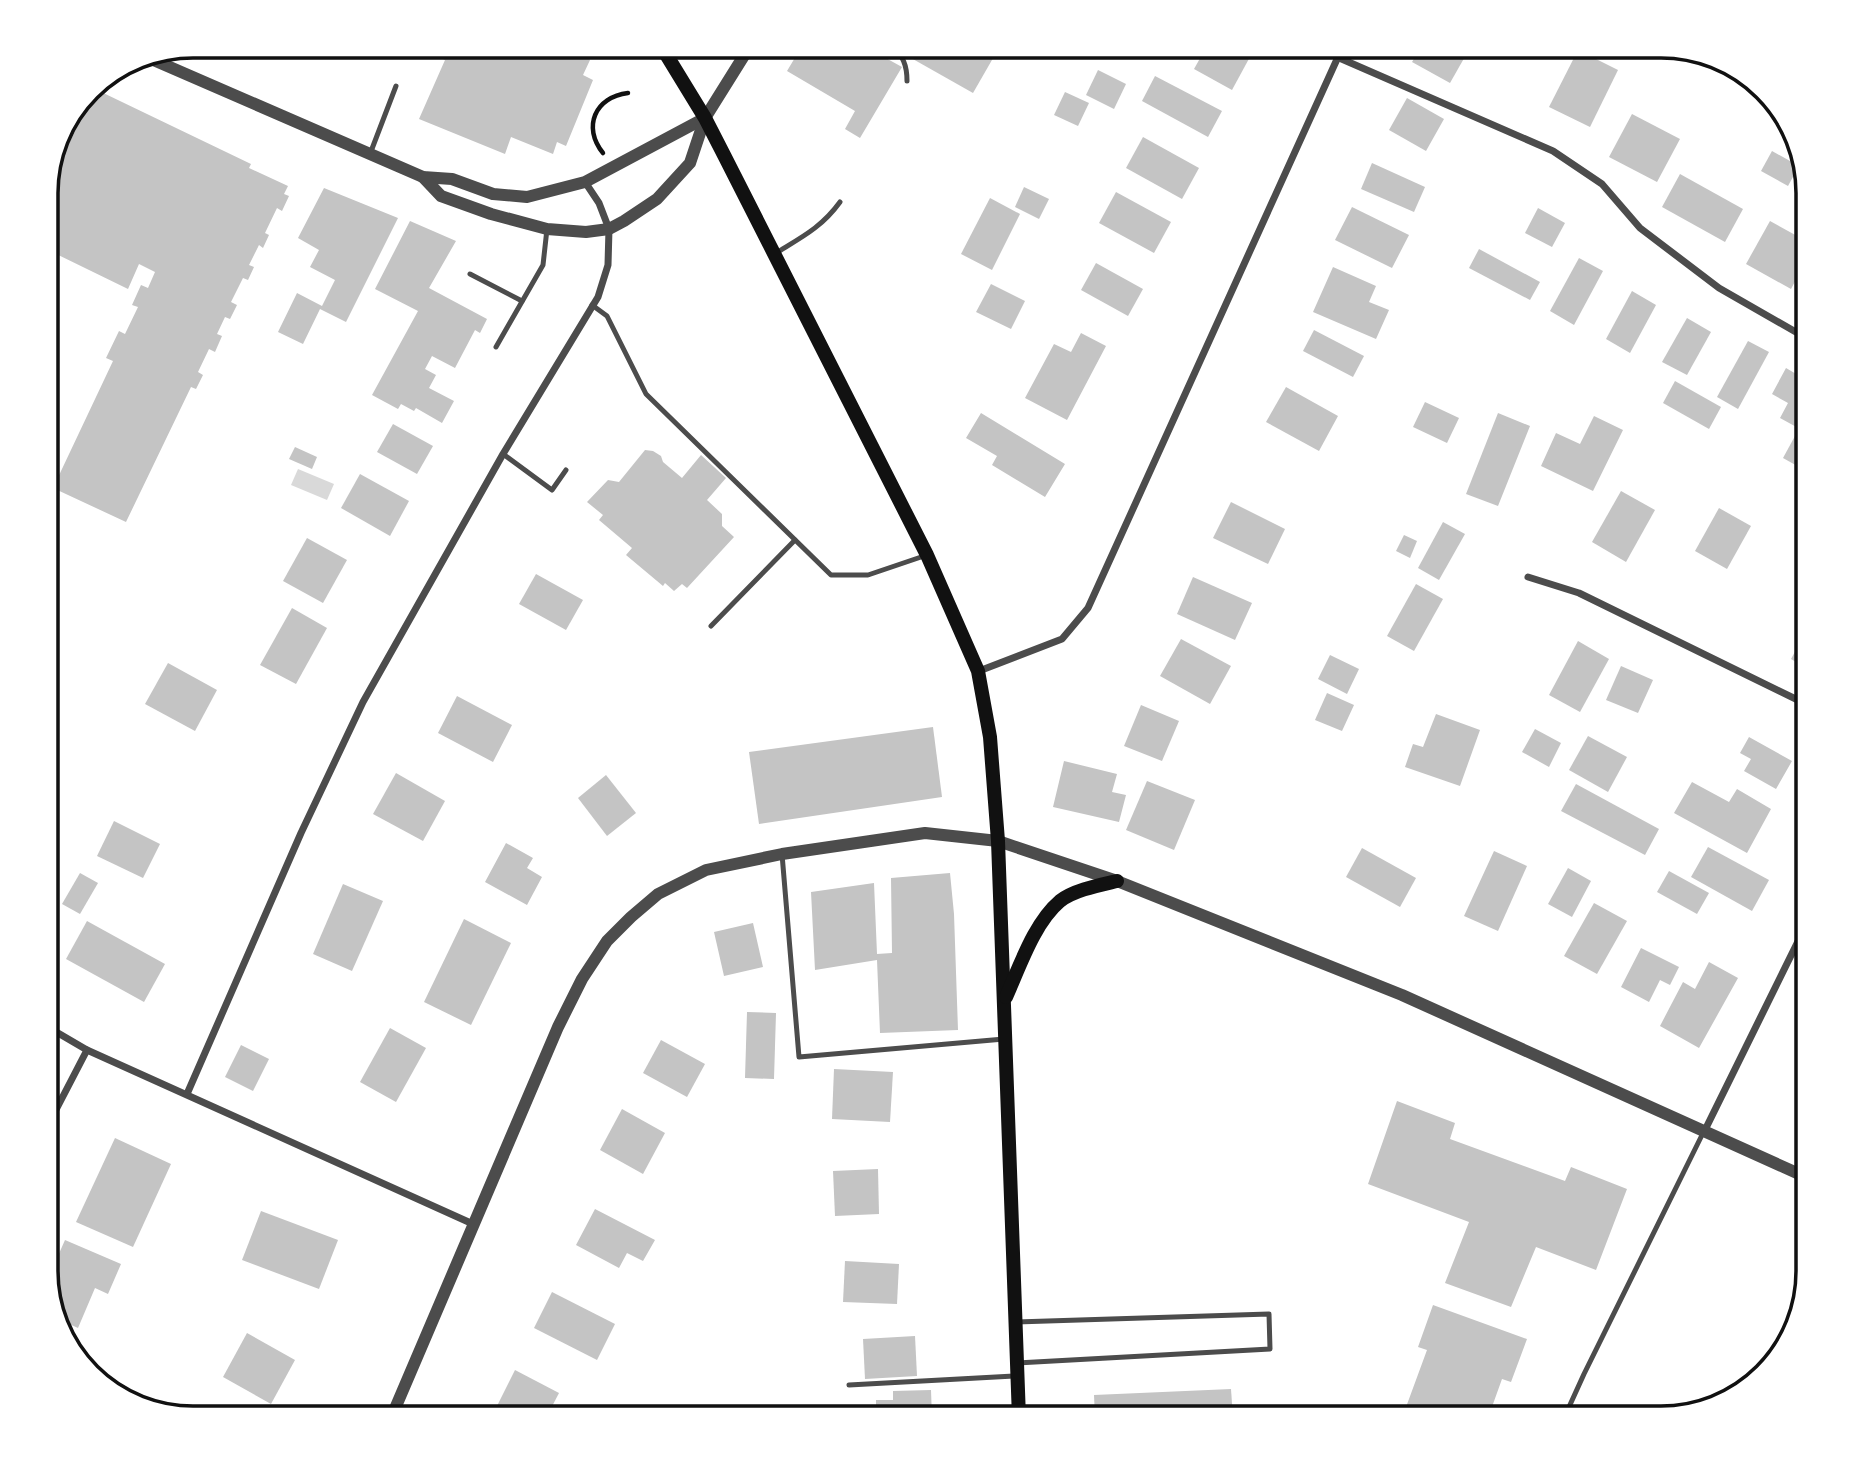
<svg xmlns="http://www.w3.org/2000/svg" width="1854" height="1464" viewBox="0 0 1854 1464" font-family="'Golos Text',sans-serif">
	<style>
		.water { fill: #d9d9d9 }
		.building { fill: #c4c4c4 }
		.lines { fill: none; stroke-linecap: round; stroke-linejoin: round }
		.path { stroke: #111; stroke-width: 4.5 }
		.service { stroke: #4c4c4c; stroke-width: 5 }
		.minor { stroke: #4c4c4c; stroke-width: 7 }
		.tertiary { stroke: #4c4c4c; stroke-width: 12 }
		.secondary { stroke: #111; stroke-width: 14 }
		.rim { fill: none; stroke: #111; stroke-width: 3.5 }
	</style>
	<rect width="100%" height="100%" fill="#fff"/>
	<polygon class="water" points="298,469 334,484 327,500 291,485"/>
	<g class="building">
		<polygon points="438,46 582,46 590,60 583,75 593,80 566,146 557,142 553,154 511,137 505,154 419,119 445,60 434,55"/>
		<polygon points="802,46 864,46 902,67 860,138 845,129 855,111 787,71"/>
		<polygon points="908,46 1000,46 973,93 904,54"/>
		<polygon points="1207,46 1234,46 1251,55 1232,90 1194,69"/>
		<polygon points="1422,46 1471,46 1450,83 1412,62"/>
		<polygon points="1578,50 1618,70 1590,127 1549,107"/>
		<polygon points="1098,70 1126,84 1114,109 1086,95"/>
		<polygon points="1155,76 1222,111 1208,137 1142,101"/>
		<polygon points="95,89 251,164 249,168 288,186 284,194 289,196 282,211 277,208 265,233 269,235 263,248 259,245 249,265 254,267 248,280 243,278 231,302 237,305 230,319 225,317 217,334 222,336 215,352 209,349 198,372 203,375 196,389 191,387 126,522 53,488 113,361 106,358 119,331 125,334 138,307 132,305 141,285 148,288 155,272 139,264 128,289 46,249 46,192"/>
		<polygon points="1065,92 1089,103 1078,126 1054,115"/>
		<polygon points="1407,98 1444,119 1426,151 1389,130"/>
		<polygon points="1632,114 1680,139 1657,182 1609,157"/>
		<polygon points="1143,137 1199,168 1182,199 1126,168"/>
		<polygon points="1772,151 1799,166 1788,186 1761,171"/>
		<polygon points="1372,163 1425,187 1414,212 1361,189"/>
		<polygon points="1680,174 1743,209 1725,242 1662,207"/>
		<polygon points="1024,187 1049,199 1039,219 1015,207"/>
		<polygon points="324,188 398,218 346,322 320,309 303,344 278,332 297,293 322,306 335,280 310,267 319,250 298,238"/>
		<polygon points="1116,192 1171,222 1154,253 1099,223"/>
		<polygon points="990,198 1020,214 992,270 961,254"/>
		<polygon points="1352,207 1409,235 1392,268 1335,240"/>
		<polygon points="1538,208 1565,223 1552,247 1525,233"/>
		<polygon points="410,221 456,241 429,288 487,319 480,333 475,330 455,368 432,356 425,369 436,375 429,388 454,401 442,423 416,408 414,411 401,404 398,409 372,395 418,311 375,289"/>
		<polygon points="1770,221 1808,242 1808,257 1791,289 1746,264"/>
		<polygon points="1479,249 1540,282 1530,300 1469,268"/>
		<polygon points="1579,258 1603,271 1574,325 1550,311"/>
		<polygon points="1096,263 1143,289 1128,316 1081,290"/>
		<polygon points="1333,267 1376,286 1369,302 1389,310 1376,339 1313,312"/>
		<polygon points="991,284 1025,301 1011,329 976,312"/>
		<polygon points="1632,291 1656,305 1630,353 1606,339"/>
		<polygon points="1687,318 1711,332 1687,375 1662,362"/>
		<polygon points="1314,330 1364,356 1353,377 1303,351"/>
		<polygon points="1081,333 1106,346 1067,420 1025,398 1054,344 1071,352"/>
		<polygon points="1748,341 1769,352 1738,409 1717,397"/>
		<polygon points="1786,368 1808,381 1808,414 1800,429 1780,418 1788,403 1772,394"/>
		<polygon points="1675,381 1721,407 1709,429 1663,403"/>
		<polygon points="1286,387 1338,416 1319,451 1266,422"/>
		<polygon points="1425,402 1459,418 1447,443 1413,427"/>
		<polygon points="981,413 1065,464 1045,497 992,465 997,456 966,438"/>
		<polygon points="1498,413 1530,426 1498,506 1466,494"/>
		<polygon points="1594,416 1623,430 1593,491 1541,466 1556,433 1580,444"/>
		<polygon points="393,424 433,446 417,474 377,452"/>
		<polygon points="1795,436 1808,443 1808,449 1799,467 1783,458"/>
		<polygon points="295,447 317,457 312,469 289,459"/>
		<polygon points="645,450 653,451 661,456 663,462 682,478 701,455 726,478 707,500 722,514 722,526 734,537 687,588 682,584 674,591 665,583 663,586 626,555 632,548 599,520 603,515 587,502 608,480 619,482"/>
		<polygon points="360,474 409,501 390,536 341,508"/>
		<polygon points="1621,491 1655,510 1626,562 1592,542"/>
		<polygon points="1231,502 1285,529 1268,564 1213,538"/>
		<polygon points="1719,508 1751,526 1727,569 1695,551"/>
		<polygon points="1443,522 1465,534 1439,580 1418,568"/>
		<polygon points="1404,535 1417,541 1410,558 1396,551"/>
		<polygon points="307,538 347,560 323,603 283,581"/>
		<polygon points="536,574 583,600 566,630 519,604"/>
		<polygon points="1193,577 1252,603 1235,640 1177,614"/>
		<polygon points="1416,584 1443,599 1414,651 1387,636"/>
		<polygon points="292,608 327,628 296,684 260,665"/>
		<polygon points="1808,628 1808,669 1791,659"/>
		<polygon points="1181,639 1231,666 1210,704 1160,676"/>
		<polygon points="1578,641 1609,659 1580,712 1549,695"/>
		<polygon points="1330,655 1359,669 1347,694 1318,679"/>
		<polygon points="168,663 217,690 195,731 145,704"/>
		<polygon points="1621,666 1653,680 1638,713 1606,700"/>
		<polygon points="1327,693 1354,705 1342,731 1315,720"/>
		<polygon points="457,696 512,725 493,762 438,733"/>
		<polygon points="1141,705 1179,721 1162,761 1124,746"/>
		<polygon points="1436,714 1480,730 1460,786 1405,767 1413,744 1423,747"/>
		<polygon points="933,727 942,797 759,824 749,752"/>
		<polygon points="1535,729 1561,743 1549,767 1522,752"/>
		<polygon points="1588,736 1627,757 1608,792 1569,770"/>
		<polygon points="1749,737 1792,761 1776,789 1744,771 1751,759 1740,753"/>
		<polygon points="1064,761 1117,774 1112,792 1126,795 1119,822 1053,807"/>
		<polygon points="396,773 445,801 423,841 373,814"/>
		<polygon points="606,775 636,813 607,836 578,798"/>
		<polygon points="1147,781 1195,800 1174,850 1126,830"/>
		<polygon points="1692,782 1729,802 1737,789 1771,809 1747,853 1674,813"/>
		<polygon points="1576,784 1659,829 1645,855 1561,811"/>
		<polygon points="114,821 160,844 143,878 97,856"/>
		<polygon points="506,843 533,858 527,868 542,877 527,905 485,882"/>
		<polygon points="1708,847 1769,880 1752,911 1691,877"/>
		<polygon points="1362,848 1416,878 1400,907 1346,877"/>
		<polygon points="1494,851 1527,866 1498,931 1464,916"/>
		<polygon points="1568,868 1591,881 1572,917 1548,904"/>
		<polygon points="1669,871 1709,893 1697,914 1657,892"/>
		<polygon points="80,873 98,883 80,914 62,904"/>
		<polygon points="950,873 954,914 958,1030 880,1033 877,960 815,970 811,892 874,883 877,954 892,953 891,878"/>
		<polygon points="343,884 383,901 352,971 313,954"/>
		<polygon points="1594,903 1627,921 1597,974 1564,956"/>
		<polygon points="464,919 511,943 471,1025 424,1002"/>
		<polygon points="87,921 165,964 144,1002 66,959"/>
		<polygon points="753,923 763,967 724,976 714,932"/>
		<polygon points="1641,948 1679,967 1670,985 1660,980 1649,1002 1621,987"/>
		<polygon points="1709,962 1738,978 1699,1048 1660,1026 1683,982 1695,989"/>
		<polygon points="747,1012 776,1013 774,1079 745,1078"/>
		<polygon points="390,1028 426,1048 396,1102 360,1082"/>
		<polygon points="661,1040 705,1064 687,1097 643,1073"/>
		<polygon points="241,1045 269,1059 253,1091 225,1077"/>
		<polygon points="834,1069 893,1072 890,1122 832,1119"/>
		<polygon points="1397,1101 1455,1123 1450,1139 1565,1181 1571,1167 1627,1189 1596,1270 1536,1247 1511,1307 1445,1283 1469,1222 1368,1184"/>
		<polygon points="622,1109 665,1133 643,1174 600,1150"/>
		<polygon points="115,1138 171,1164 133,1247 76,1222"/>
		<polygon points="878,1169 879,1214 835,1216 833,1171"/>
		<polygon points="595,1209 655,1240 643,1261 627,1253 619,1268 576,1245"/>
		<polygon points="261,1211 338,1240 319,1289 242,1260"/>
		<polygon points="65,1240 121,1264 108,1294 95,1288 78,1328 56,1318 46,1283"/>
		<polygon points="845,1261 899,1264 897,1304 843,1302"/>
		<polygon points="552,1292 615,1324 597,1360 534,1328"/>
		<polygon points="1433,1305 1527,1339 1511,1382 1502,1379 1488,1418 1402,1418 1427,1350 1418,1347"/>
		<polygon points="247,1333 295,1360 271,1404 223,1377"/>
		<polygon points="915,1336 917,1376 865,1379 863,1339"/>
		<polygon points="515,1370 559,1393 546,1418 502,1418 493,1414"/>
		<polygon points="1231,1389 1233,1418 1095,1418 1094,1395"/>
		<polygon points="931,1390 932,1418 876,1418 876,1400 893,1400 893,1391"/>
	</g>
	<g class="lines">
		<path class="path" d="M 603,153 C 582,127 595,97 628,93"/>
		<g class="service">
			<path d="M 892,46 C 903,56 907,65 907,81"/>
			<polyline points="370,154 396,86"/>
			<path d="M 776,253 C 802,237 822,227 840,202"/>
			<polyline points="470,274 522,301"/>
			<polyline points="592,305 607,316 646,394 831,575 868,575 927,555"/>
			<polyline points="496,347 543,265 547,229"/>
			<polyline points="503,454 552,490 566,470"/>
			<polyline points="711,626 795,540"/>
			<polyline points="782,854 799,1057 1004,1039"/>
			<polyline points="1015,1322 1269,1314 1270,1349 1017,1363"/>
			<polyline points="849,1385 1014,1376"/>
			<polyline points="1564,1418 1584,1374 1703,1133"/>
		</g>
		<g class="minor">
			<polyline points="1337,57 1553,151 1602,184 1640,228 1719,288 1808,339"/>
			<polyline points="1528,577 1579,593 1808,705"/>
			<polyline points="979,671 1062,639 1088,608 1343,46"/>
			<polyline points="46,1026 87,1050 473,1224"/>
			<polyline points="187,1094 301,833 363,702 503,454 598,297 608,265 609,229 599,203 585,182"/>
			<polyline points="46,1129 87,1050"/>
			<polyline points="1705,1130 1808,921"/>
		</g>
		<g class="tertiary">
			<polyline points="142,55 423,177 452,179 493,194 527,197 585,182 705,118"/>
			<polyline points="423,177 441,196 491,214 547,229 586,232 609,229 624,221 657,199 690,163 705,118 750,46"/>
			<polyline points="391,1418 558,1027 582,979 607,941 631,917 658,894 706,870 782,854 925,833 998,841 1117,881 1402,995 1808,1178"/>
		</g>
		<g class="secondary">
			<polyline points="661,46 705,118 725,157 927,555 978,671 990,737 998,841 1019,1418"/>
			<path d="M 1006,997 C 1020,966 1034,923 1060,901 C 1074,890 1100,885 1117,881"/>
		</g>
	</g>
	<path d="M0 0H1854V1464H0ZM193 58H1661A135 135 0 0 1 1796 193V1271A135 135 0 0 1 1661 1406H193A135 135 0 0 1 58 1271V193A135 135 0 0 1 193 58Z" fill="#fff" fill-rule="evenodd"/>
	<path class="rim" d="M193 58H1661A135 135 0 0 1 1796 193V1271A135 135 0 0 1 1661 1406H193A135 135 0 0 1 58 1271V193A135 135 0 0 1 193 58Z"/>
</svg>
